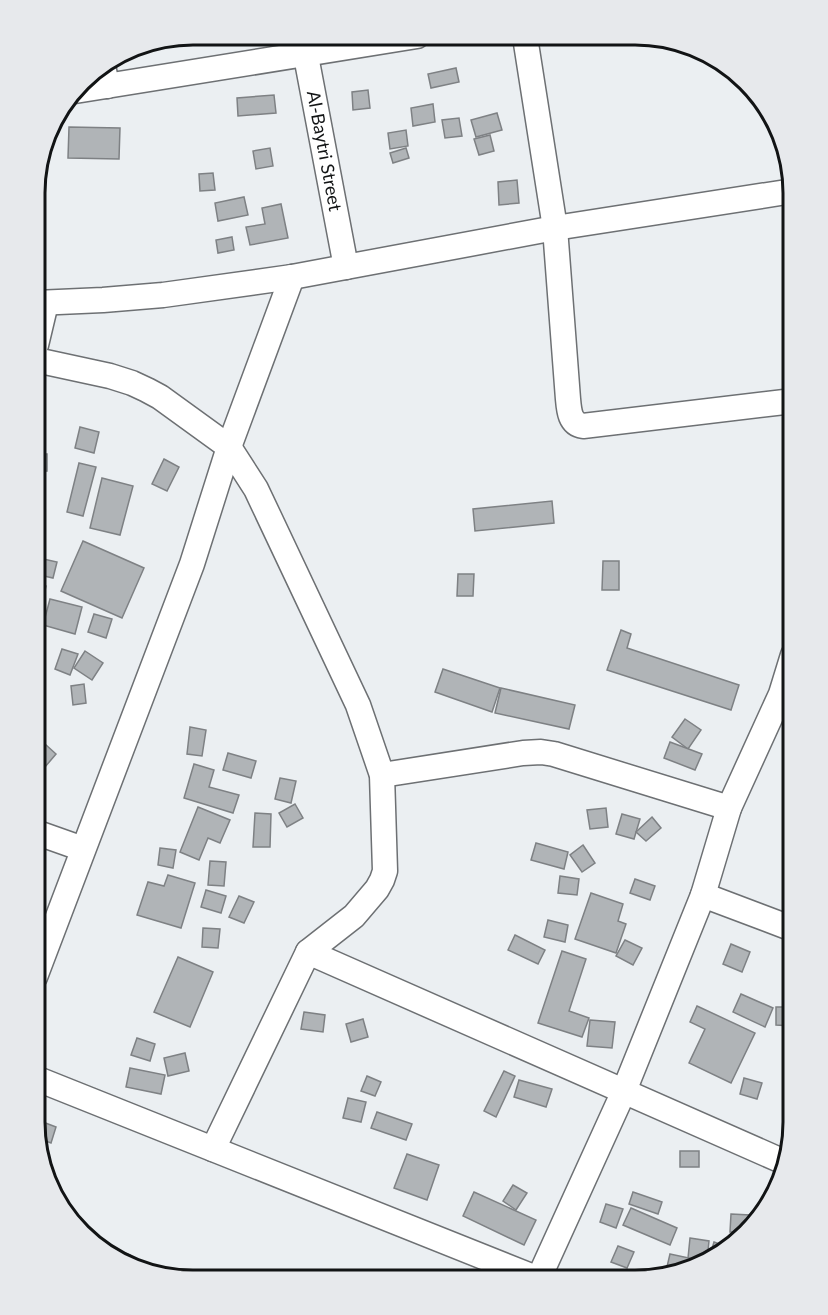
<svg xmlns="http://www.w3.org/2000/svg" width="828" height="1315" viewBox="0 0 828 1315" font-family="Lato,sans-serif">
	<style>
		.building { fill: #b0b4b7; stroke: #7e8184; stroke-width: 1.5 }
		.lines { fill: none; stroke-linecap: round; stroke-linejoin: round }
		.minor-casing { stroke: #6d7073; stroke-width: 27 }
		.minor { stroke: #fff; stroke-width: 24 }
		.labels { text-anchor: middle; stroke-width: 4.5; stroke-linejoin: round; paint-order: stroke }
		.street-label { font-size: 18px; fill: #121415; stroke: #f9fcff }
		.rim { fill: none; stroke: #121415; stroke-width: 3 }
	</style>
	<rect width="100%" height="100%" fill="#ebeff2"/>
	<g class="building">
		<polygon points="456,68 459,82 431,88 428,74"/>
		<polygon points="368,90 370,108 353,110 352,92"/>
		<polygon points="274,95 276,113 238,116 237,98"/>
		<polygon points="433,104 435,122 413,126 411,108"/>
		<polygon points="497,113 502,130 476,137 471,120"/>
		<polygon points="459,118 462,136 445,138 442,120"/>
		<polygon points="69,127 120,128 119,159 68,158"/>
		<polygon points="406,130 408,146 390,149 388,133"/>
		<polygon points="490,135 494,151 479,155 474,139"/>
		<polygon points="270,148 273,166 256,169 253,151"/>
		<polygon points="406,148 409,158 393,163 390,153"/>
		<polygon points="213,173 215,190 200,191 199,174"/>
		<polygon points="517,180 519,203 499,205 498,182"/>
		<polygon points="244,197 248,215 218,221 215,203"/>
		<polygon points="281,204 288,238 250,245 246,227 265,224 262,208"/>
		<polygon points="232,237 234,250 218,253 216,240"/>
		<polygon points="80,427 99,432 94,453 75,448"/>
		<polygon points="35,454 47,454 47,471 35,472"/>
		<polygon points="164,459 179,467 167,491 152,484"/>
		<polygon points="79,463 96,467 83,516 67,512"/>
		<polygon points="102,478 133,486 120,535 90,528"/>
		<polygon points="552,501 554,523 475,531 473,509"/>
		<polygon points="83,541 144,568 122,618 61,591"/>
		<polygon points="39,558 57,562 53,578 35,574"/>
		<polygon points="603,561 619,561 619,590 602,590"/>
		<polygon points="458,574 474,574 473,596 457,596"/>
		<polygon points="35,584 46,586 42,603 35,602"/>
		<polygon points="50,599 82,607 75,634 43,625"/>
		<polygon points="94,614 112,619 106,638 88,632"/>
		<polygon points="621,630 631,634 627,648 739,685 731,710 607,670"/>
		<polygon points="62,649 78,654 70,675 55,669"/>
		<polygon points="85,651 103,663 92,680 74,668"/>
		<polygon points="443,669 500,688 492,712 435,692"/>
		<polygon points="84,684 86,703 73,705 71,686"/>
		<polygon points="501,688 575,705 569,729 495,713"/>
		<polygon points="685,719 701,730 688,749 672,737"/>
		<polygon points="190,727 206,730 202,756 187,754"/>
		<polygon points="670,742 702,754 695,770 664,758"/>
		<polygon points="45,744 56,754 45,767 35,758 35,754"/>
		<polygon points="228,753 256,761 251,778 223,770"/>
		<polygon points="194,764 214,770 209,787 239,795 233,813 184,798"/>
		<polygon points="280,778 296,781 291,803 275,799"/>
		<polygon points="295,804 303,818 287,827 279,813"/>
		<polygon points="198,807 230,820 220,843 208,838 199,860 180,852"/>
		<polygon points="606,808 608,827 590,829 587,810"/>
		<polygon points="255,813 271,814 270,847 253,847"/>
		<polygon points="622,814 640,819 634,839 616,834"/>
		<polygon points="652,817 661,828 646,841 636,832"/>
		<polygon points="536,843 568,852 564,869 531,860"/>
		<polygon points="583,845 595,863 582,872 570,855"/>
		<polygon points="160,848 176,850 173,868 158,865"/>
		<polygon points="210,861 226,862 224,886 208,885"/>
		<polygon points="168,875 195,883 181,928 137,915 148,882 164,886"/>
		<polygon points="560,876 579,879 577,895 558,893"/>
		<polygon points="635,879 655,886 650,900 630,893"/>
		<polygon points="206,890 226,896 221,913 201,907"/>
		<polygon points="591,893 623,904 618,921 626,924 616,953 575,939"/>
		<polygon points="239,896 254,902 244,923 229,917"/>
		<polygon points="548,920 568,925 565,942 544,937"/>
		<polygon points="203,928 220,929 218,948 202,947"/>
		<polygon points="515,935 545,950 538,964 508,950"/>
		<polygon points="625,940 642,948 633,965 616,956"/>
		<polygon points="731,944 750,952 742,972 723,964"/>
		<polygon points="562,951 586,959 569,1011 589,1018 582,1037 538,1023"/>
		<polygon points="178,957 213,972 190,1027 154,1012"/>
		<polygon points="741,994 773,1008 765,1027 733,1012"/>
		<polygon points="697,1006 755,1033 731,1083 689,1063 705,1029 690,1022"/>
		<polygon points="776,1007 793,1007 792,1026 776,1025"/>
		<polygon points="304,1012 325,1015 323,1032 301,1029"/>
		<polygon points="363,1019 368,1037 351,1042 346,1024"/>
		<polygon points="590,1020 615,1022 612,1048 587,1046"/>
		<polygon points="137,1038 155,1044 150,1061 131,1055"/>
		<polygon points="185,1053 189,1071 168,1076 164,1058"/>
		<polygon points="130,1068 165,1075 161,1094 126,1087"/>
		<polygon points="504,1071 515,1076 496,1117 484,1111"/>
		<polygon points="367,1076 381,1082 375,1096 361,1091"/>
		<polygon points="744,1078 762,1083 757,1099 740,1094"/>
		<polygon points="519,1080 552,1089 546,1107 514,1097"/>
		<polygon points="348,1098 366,1102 361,1122 343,1118"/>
		<polygon points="377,1112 412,1124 406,1140 371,1128"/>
		<polygon points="35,1119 56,1127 51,1143 38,1138"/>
		<rect x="680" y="1151" width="19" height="16"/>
		<polygon points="407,1154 439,1165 427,1200 394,1188"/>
		<polygon points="513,1185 527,1193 516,1210 503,1201"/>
		<polygon points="474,1192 536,1220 524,1245 463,1216"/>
		<polygon points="633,1192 662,1202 658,1214 629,1204"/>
		<polygon points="606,1204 623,1209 616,1228 600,1222"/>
		<polygon points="631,1208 677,1228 670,1245 623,1225"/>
		<polygon points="731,1214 750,1215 750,1227 743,1232 730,1232"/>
		<polygon points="690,1238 709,1241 707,1260 688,1258"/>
		<polygon points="714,1242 725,1246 709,1259"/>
		<polygon points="618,1246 634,1252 627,1268 611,1262"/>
		<polygon points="114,1249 130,1255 128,1261 112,1254"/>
		<polygon points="670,1254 689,1258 686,1270 675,1273 666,1271"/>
	</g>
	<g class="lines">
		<g class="minor-casing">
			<g id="minor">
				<path id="s1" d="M 302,35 L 346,267"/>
				<path d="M 525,37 L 555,228 L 568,399 C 569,411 570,424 583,426 L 793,401"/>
				<polyline points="103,65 107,86"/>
				<polyline points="75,91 417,36"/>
				<polyline points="36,303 103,300 163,295 292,277 555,228 793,191"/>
				<polyline points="36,345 46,303"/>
				<polyline points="36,360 110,376 132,383 147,390 160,397 229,447 256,489 358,705 382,775 385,871 382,880 377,889 354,916 308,952 213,1149"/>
				<polyline points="382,775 523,753 541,752 554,754 729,808"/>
				<polyline points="35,832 83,849"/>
				<polyline points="703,895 793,929"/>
				<polyline points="308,952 782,1161"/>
				<polyline points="35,977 192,564 229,447 292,277"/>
				<polyline points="35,1078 541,1280"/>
				<polyline points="538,1280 624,1091 703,895 729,808 781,694 793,655"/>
			</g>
		</g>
		<use href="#minor" class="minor"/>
	</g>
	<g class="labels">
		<g class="street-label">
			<text dy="6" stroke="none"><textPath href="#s1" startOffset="118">Al-Baytri Street</textPath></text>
		</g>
	</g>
	<path d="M0 0H828V1315H0ZM193 45H635A148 148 0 0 1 783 193V1122A148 148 0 0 1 635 1270H193A148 148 0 0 1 45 1122V193A148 148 0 0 1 193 45Z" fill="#e7e9ec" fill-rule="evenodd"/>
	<path class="rim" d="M193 45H635A148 148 0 0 1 783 193V1122A148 148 0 0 1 635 1270H193A148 148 0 0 1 45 1122V193A148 148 0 0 1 193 45Z"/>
</svg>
